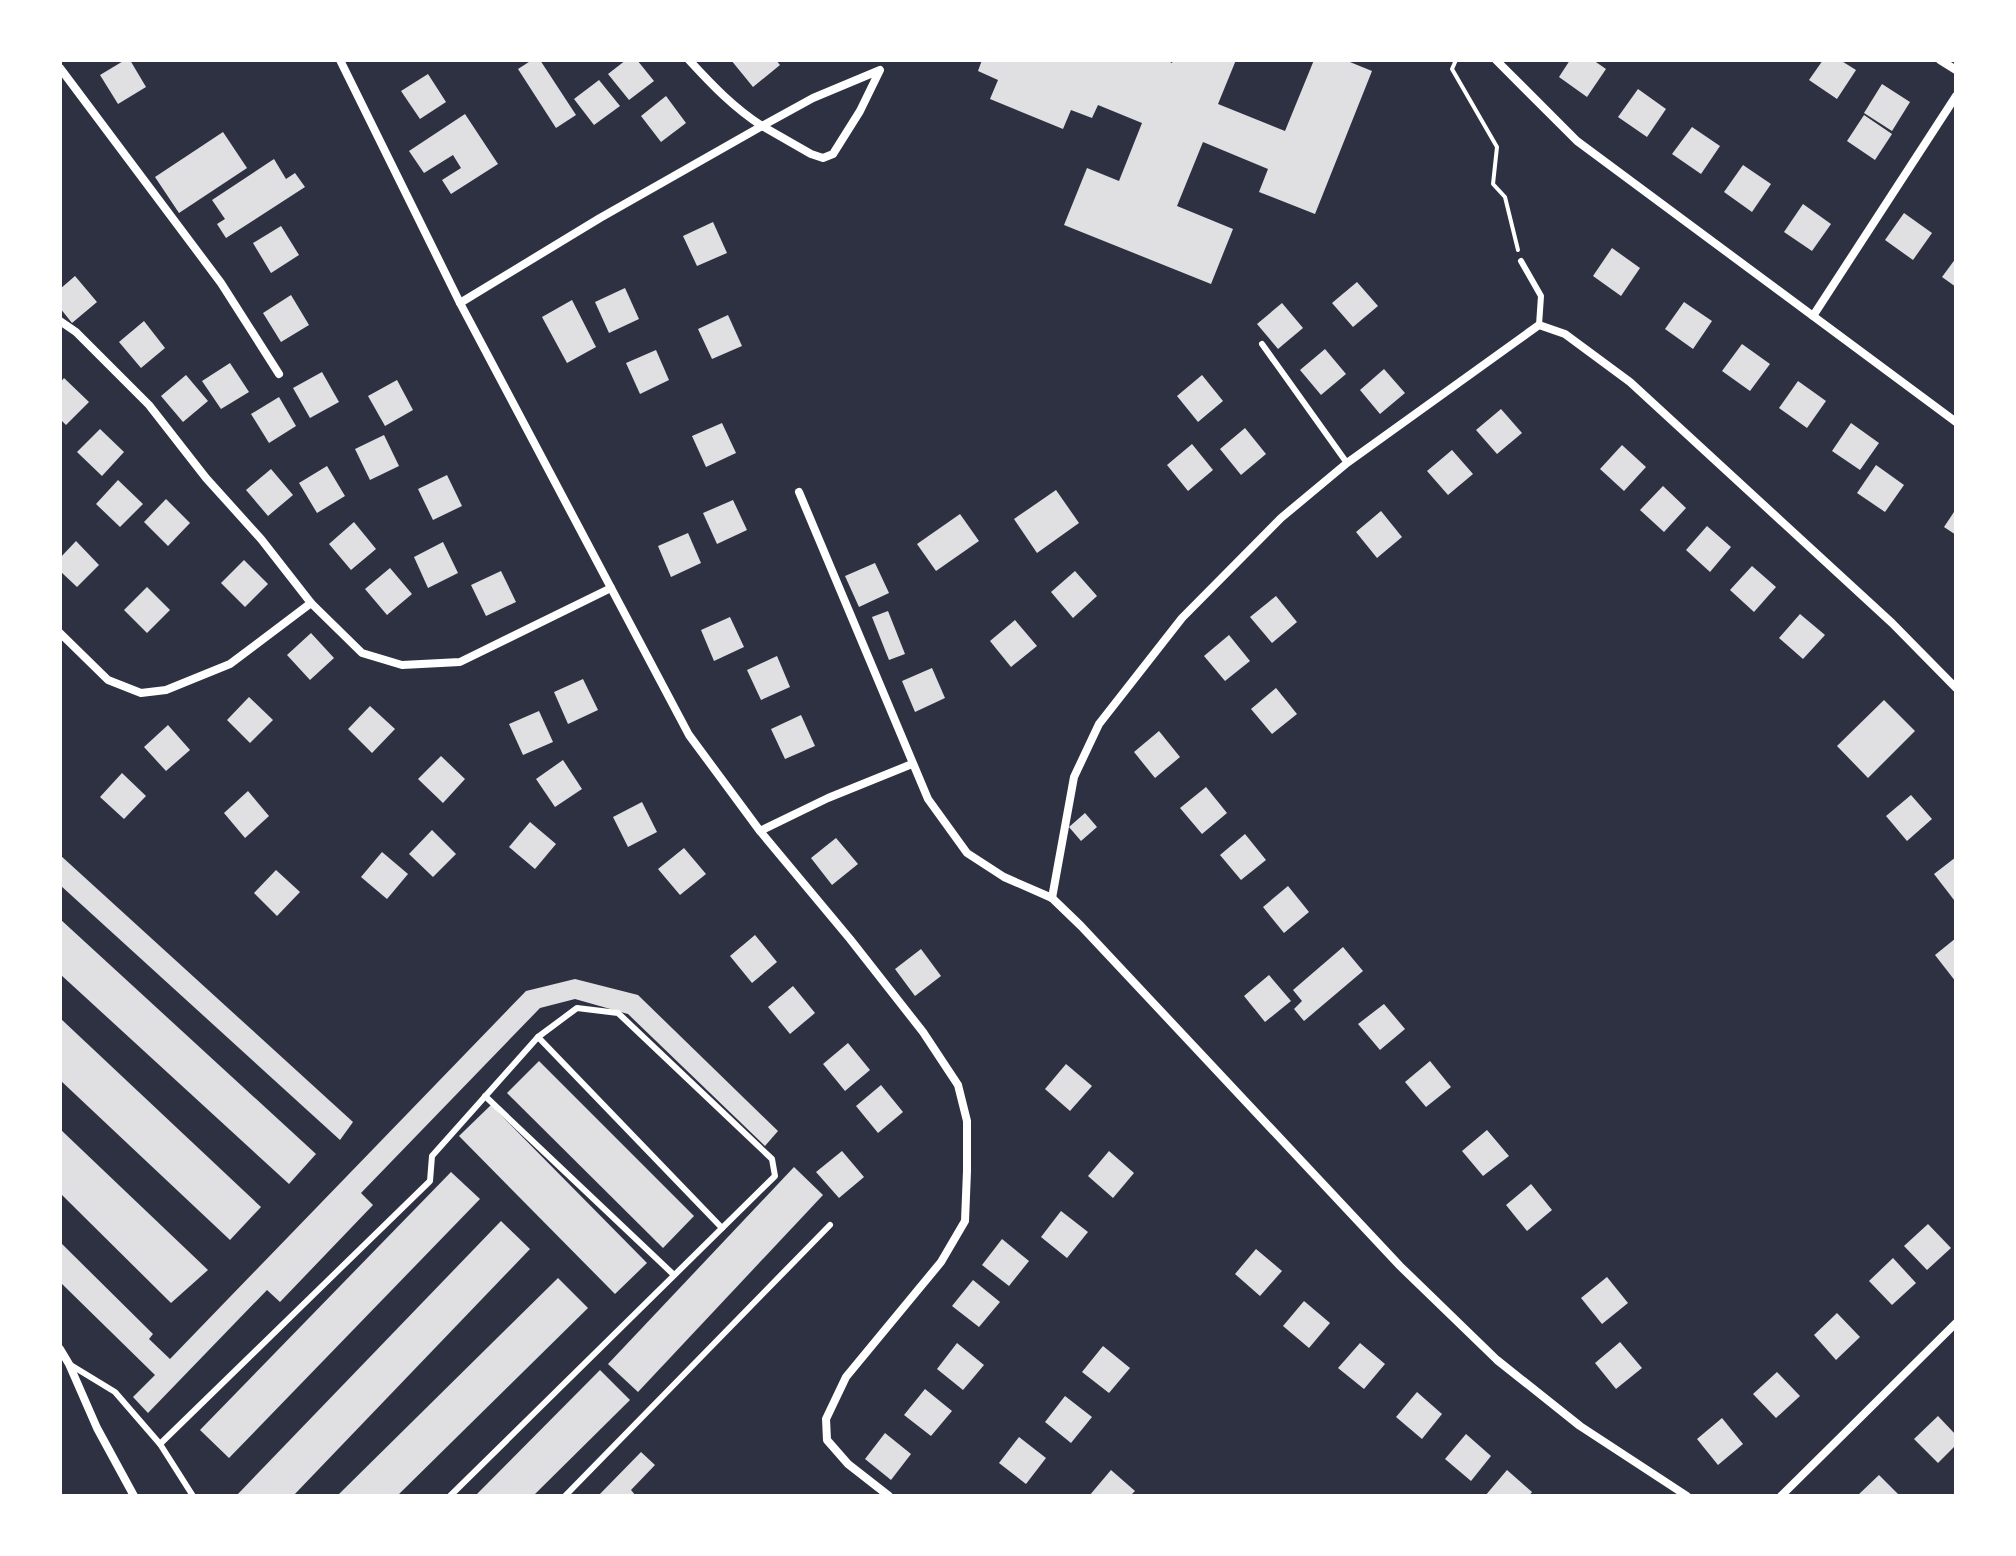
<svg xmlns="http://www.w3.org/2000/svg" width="2016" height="1556" viewBox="0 0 2016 1556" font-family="Merriweather,serif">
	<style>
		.building { fill: #e0e0e3 }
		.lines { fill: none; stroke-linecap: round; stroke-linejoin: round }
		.path { stroke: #fff; stroke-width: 4 }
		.service { stroke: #fff; stroke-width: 6 }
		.minor { stroke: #fff; stroke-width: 8 }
	</style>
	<rect width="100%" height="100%" fill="#2d3142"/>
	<g class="building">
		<polygon points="125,60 130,60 146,87 118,104 100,75"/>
		<polygon points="532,60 540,60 576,115 556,128 518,69"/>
		<polygon points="626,60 637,60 654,81 629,100 608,74"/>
		<polygon points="731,60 776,60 780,65 753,87"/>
		<polygon points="982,60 1166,60 1172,63 1173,60 1236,60 1218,104 1285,131 1314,60 1345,60 1372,71 1315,214 1259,192 1268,169 1203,142 1177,206 1233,229 1211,284 1064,225 1087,168 1119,181 1142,123 1098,105 1092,118 1071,110 1063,129 990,99 998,80 978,71"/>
		<polygon points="1570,60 1593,60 1606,69 1587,97 1559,77"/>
		<polygon points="1823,60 1840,60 1856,70 1837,99 1809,80"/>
		<polygon points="428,74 446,102 420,119 401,91"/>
		<polygon points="599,80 620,106 594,125 574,99"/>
		<polygon points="1882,84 1910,102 1892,131 1864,113"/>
		<polygon points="1638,89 1666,109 1647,137 1618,117"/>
		<polygon points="666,96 686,123 661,142 641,116"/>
		<polygon points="465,114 498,164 451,194 442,180 461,168 453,155 424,173 409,151"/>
		<polygon points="1864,115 1892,134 1875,160 1847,141"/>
		<polygon points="1692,127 1720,146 1701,174 1672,154"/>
		<polygon points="223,132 247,168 179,213 155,177"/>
		<polygon points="274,159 286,179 295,173 305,187 226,238 217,224 225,219 212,200"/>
		<polygon points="1743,165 1771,184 1752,212 1724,192"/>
		<polygon points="1803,204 1831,224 1812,251 1784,232"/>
		<polygon points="1904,213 1932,233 1913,260 1885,240"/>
		<polygon points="713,222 727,253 697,266 683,236"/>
		<polygon points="281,226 299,255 271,273 253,243"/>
		<polygon points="1612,248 1640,268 1621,296 1593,276"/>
		<polygon points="1956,258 1956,287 1942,277"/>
		<polygon points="75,276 97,302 72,323 60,308 60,289"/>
		<polygon points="1357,282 1378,306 1353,327 1332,303"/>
		<polygon points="625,288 639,319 609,333 595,302"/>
		<polygon points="291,295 309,325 281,342 263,313"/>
		<polygon points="572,300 596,347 567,363 542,317"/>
		<polygon points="1684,302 1712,321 1693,349 1665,329"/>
		<polygon points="1282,303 1303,328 1278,349 1257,324"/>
		<polygon points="728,315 742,346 712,359 698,329"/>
		<polygon points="144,321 165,348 141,368 119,342"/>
		<polygon points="1742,344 1770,364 1750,391 1722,371"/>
		<polygon points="1325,349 1346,374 1321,395 1300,370"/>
		<polygon points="656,350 669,380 640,394 626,363"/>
		<polygon points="230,363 249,392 221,409 202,381"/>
		<polygon points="1384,369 1405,393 1380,414 1360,390"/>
		<polygon points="322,372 339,402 310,418 293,388"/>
		<polygon points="186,375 208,401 183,422 161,396"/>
		<polygon points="1202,375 1223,401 1198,422 1177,396"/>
		<polygon points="64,378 89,402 66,425 60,419 60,383"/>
		<polygon points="397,380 413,410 385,426 368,396"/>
		<polygon points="1798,381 1826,401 1807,428 1779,408"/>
		<polygon points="279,397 296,426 269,443 251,414"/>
		<polygon points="1501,409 1522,433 1497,454 1476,430"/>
		<polygon points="722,423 736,453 706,467 692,436"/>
		<polygon points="1851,423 1879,443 1860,470 1832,451"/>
		<polygon points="1245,428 1266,454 1241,475 1220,449"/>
		<polygon points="100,429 124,452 102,476 77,452"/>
		<polygon points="384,435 399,466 370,480 355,449"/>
		<polygon points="1192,444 1213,470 1188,491 1167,465"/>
		<polygon points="1622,445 1646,467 1624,491 1600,469"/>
		<polygon points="1452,450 1473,474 1448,495 1427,471"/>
		<polygon points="1876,465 1904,485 1885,512 1857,493"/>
		<polygon points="327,466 345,496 317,513 299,483"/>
		<polygon points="271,469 293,495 268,516 246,490"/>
		<polygon points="447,475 462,506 433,520 418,489"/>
		<polygon points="118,480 143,504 120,527 96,504"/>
		<polygon points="1663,486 1686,508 1664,532 1640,510"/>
		<polygon points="1056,490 1079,523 1037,553 1014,519"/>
		<polygon points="166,499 190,523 168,546 144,522"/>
		<polygon points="733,500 747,530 717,544 703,513"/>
		<polygon points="1956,509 1956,535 1944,527"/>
		<polygon points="1381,511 1402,537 1377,558 1356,532"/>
		<polygon points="960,514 979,541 936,571 917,544"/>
		<polygon points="354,522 376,549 351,570 329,544"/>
		<polygon points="1707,526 1731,547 1710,572 1686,550"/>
		<polygon points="688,533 701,563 671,577 658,546"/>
		<polygon points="76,541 99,565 77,587 60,571 60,558"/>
		<polygon points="443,542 458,573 428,588 414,557"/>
		<polygon points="244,560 268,584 245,607 221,583"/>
		<polygon points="875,563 889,593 859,607 845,576"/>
		<polygon points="1752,566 1776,587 1754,612 1730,590"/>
		<polygon points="390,568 412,594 387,615 365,589"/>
		<polygon points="501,571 516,602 486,616 471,585"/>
		<polygon points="1075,571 1097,596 1073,618 1051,592"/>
		<polygon points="147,587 170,610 147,633 124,610"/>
		<polygon points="1276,596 1297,622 1272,643 1250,617"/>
		<polygon points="888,611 905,654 889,660 872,617"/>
		<polygon points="1800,614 1825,635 1803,659 1779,638"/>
		<polygon points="730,617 744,647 714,661 701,630"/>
		<polygon points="1015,620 1037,646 1011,667 990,641"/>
		<polygon points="311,633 334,658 310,680 287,655"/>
		<polygon points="1229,635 1250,661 1225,681 1204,656"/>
		<polygon points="777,656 790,687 761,700 747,670"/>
		<polygon points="932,668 945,698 915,712 902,681"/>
		<polygon points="583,679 598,710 568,724 554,692"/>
		<polygon points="1276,688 1297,714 1272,734 1251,709"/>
		<polygon points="249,697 273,720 250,743 227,720"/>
		<polygon points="1884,700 1915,731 1868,778 1837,746"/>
		<polygon points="370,706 395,729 372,753 348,729"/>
		<polygon points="539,711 553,742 523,755 509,724"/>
		<polygon points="801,715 815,746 785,759 771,729"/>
		<polygon points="168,725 190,750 166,771 144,747"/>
		<polygon points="1159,731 1180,757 1155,778 1134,752"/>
		<polygon points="441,756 465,779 443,803 418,779"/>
		<polygon points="563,760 582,789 555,807 536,779"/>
		<polygon points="122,773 146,796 124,819 100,797"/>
		<polygon points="1206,787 1227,813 1202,834 1180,808"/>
		<polygon points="248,791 269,816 245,838 224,813"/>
		<polygon points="1911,795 1932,819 1907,841 1886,816"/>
		<polygon points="642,802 657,832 628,847 613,817"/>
		<polygon points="1085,813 1097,827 1081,841 1069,827"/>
		<polygon points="530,822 556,844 535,869 509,847"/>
		<polygon points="432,830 456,854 433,877 409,854"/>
		<polygon points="1245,834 1266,860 1241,880 1220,855"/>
		<polygon points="836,838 858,864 832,885 811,858"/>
		<polygon points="684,848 706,874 680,895 658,869"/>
		<polygon points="382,852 408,874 387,899 361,877"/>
		<polygon points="60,855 353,1122 340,1140 60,885"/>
		<polygon points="1956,857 1956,898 1954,900 1934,874"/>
		<polygon points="276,870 300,892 277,916 254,893"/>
		<polygon points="1288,886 1309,912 1284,933 1263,907"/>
		<polygon points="60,919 316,1154 289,1184 60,974"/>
		<polygon points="755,935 777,962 752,983 730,956"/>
		<polygon points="1956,938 1956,982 1935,955"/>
		<polygon points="1343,947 1363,971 1304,1021 1294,1009 1302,1001 1293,990"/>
		<polygon points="921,949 941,976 915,996 895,969"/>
		<polygon points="1269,975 1291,1001 1265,1022 1244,996"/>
		<polygon points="575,979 638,995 778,1131 765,1146 628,1014 575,999 540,1008 361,1193 373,1205 280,1302 267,1290 148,1413 133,1397 155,1375 60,1282 60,1242 153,1334 149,1339 170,1359 526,991"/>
		<polygon points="793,986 815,1013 790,1034 768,1007"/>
		<polygon points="1384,1004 1405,1029 1380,1050 1358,1024"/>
		<polygon points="60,1018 261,1207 230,1240 60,1080"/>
		<polygon points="848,1043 870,1070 845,1091 823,1064"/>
		<polygon points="539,1061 694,1216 663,1248 507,1093"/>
		<polygon points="1430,1061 1451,1087 1426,1107 1405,1082"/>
		<polygon points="1066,1064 1092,1086 1070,1111 1045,1089"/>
		<polygon points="881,1085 903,1112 878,1133 856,1106"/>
		<polygon points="491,1105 647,1263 615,1294 459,1136"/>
		<polygon points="60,1129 208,1270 171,1303 60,1193"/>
		<polygon points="1487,1130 1509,1156 1483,1176 1462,1151"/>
		<polygon points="842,1151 864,1177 839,1198 816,1172"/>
		<polygon points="1109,1151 1134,1173 1113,1198 1088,1176"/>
		<polygon points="794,1167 823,1195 638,1392 608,1364"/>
		<polygon points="451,1172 480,1199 229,1458 200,1430"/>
		<polygon points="1531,1184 1552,1210 1527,1231 1506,1205"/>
		<polygon points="1061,1211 1088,1232 1067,1258 1041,1237"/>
		<polygon points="501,1221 530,1249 293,1496 236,1496"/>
		<polygon points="1928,1224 1951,1248 1927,1270 1904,1246"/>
		<polygon points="1002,1239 1029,1261 1009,1286 982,1265"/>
		<polygon points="1256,1249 1282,1271 1260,1296 1235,1274"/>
		<polygon points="1893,1258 1916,1283 1892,1305 1869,1281"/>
		<polygon points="1607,1277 1628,1303 1602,1324 1581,1298"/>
		<polygon points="558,1278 588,1308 397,1496 337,1496"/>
		<polygon points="973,1280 1000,1302 979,1327 952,1306"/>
		<polygon points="1304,1301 1330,1323 1309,1348 1283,1326"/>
		<polygon points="1837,1313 1860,1337 1836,1360 1814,1335"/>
		<polygon points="1620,1342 1642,1368 1616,1389 1595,1363"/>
		<polygon points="957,1343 984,1365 963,1390 937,1369"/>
		<polygon points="1360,1343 1385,1364 1364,1389 1338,1368"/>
		<polygon points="1103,1346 1130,1368 1109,1393 1082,1372"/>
		<polygon points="600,1370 630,1400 533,1496 475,1496"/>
		<polygon points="1777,1372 1800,1396 1776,1418 1753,1394"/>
		<polygon points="925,1389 952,1411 931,1436 904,1415"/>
		<polygon points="1417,1392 1442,1414 1422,1439 1396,1417"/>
		<polygon points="1065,1396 1092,1417 1071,1443 1045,1422"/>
		<polygon points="1938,1416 1956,1435 1956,1445 1938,1463 1914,1439"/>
		<polygon points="1722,1418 1743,1444 1718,1465 1697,1439"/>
		<polygon points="885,1433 911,1454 891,1480 865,1459"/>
		<polygon points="1466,1434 1491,1456 1471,1481 1445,1459"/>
		<polygon points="1019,1437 1046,1458 1026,1484 999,1463"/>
		<polygon points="641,1452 655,1465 631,1490 636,1496 598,1496"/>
		<polygon points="1111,1470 1135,1491 1130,1496 1089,1496"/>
		<polygon points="1507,1470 1532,1492 1529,1496 1485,1496"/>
		<polygon points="1879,1475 1900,1496 1857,1496"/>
	</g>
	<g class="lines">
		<polyline class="path" points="1456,60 1452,69 1497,147 1493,184 1505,197 1518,250"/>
		<g class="service">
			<polyline points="1521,261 1541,296 1539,325"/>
			<polyline points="1262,344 1347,463"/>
			<polyline points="538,1037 722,1228"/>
			<polyline points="485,1096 674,1275"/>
			<polyline points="69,1364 115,1392 160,1444 193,1496"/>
			<polyline points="160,1444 430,1181 432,1156 538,1037 577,1008 618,1013 772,1159 775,1176 450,1496"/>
			<polyline points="565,1496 830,1225"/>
		</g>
		<g class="minor">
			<polyline points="340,60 460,303 689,735 760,831 850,939 923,1032 958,1085 967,1121 967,1171 965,1221 941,1262 846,1377 826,1419 827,1440 848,1464 889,1496"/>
			<polyline points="1496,60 1577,141 1956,422"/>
			<polyline points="1940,60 1956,70"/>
			<polyline points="60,68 221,283 279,374"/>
			<polygon points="880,70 860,111 833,154 823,158 811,154 762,126 813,98"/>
			<path d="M 460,303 L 600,218 L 762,126 C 734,108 712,85 689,60"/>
			<polyline points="1813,316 1956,96"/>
			<polyline points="60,321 76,332 149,405 206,478 261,539 311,603 362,653 402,665 460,662 611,588"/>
			<polyline points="799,492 928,799 967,853 1004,877 1052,898 1081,926 1400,1266 1497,1360 1580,1426 1687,1496"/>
			<polyline points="60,633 108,680 141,693 166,690 230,664 311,603"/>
			<polyline points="760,831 828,798 912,764"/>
			<polyline points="1052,898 1074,777 1099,724 1182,618 1281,518 1347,463 1539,325 1565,334 1630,382 1892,623 1956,688"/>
			<polyline points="60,1349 69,1364 97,1428 134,1496"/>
			<polyline points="1781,1496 1956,1323"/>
		</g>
	</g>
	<rect width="2016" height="1556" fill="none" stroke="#ffffff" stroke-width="124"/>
</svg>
